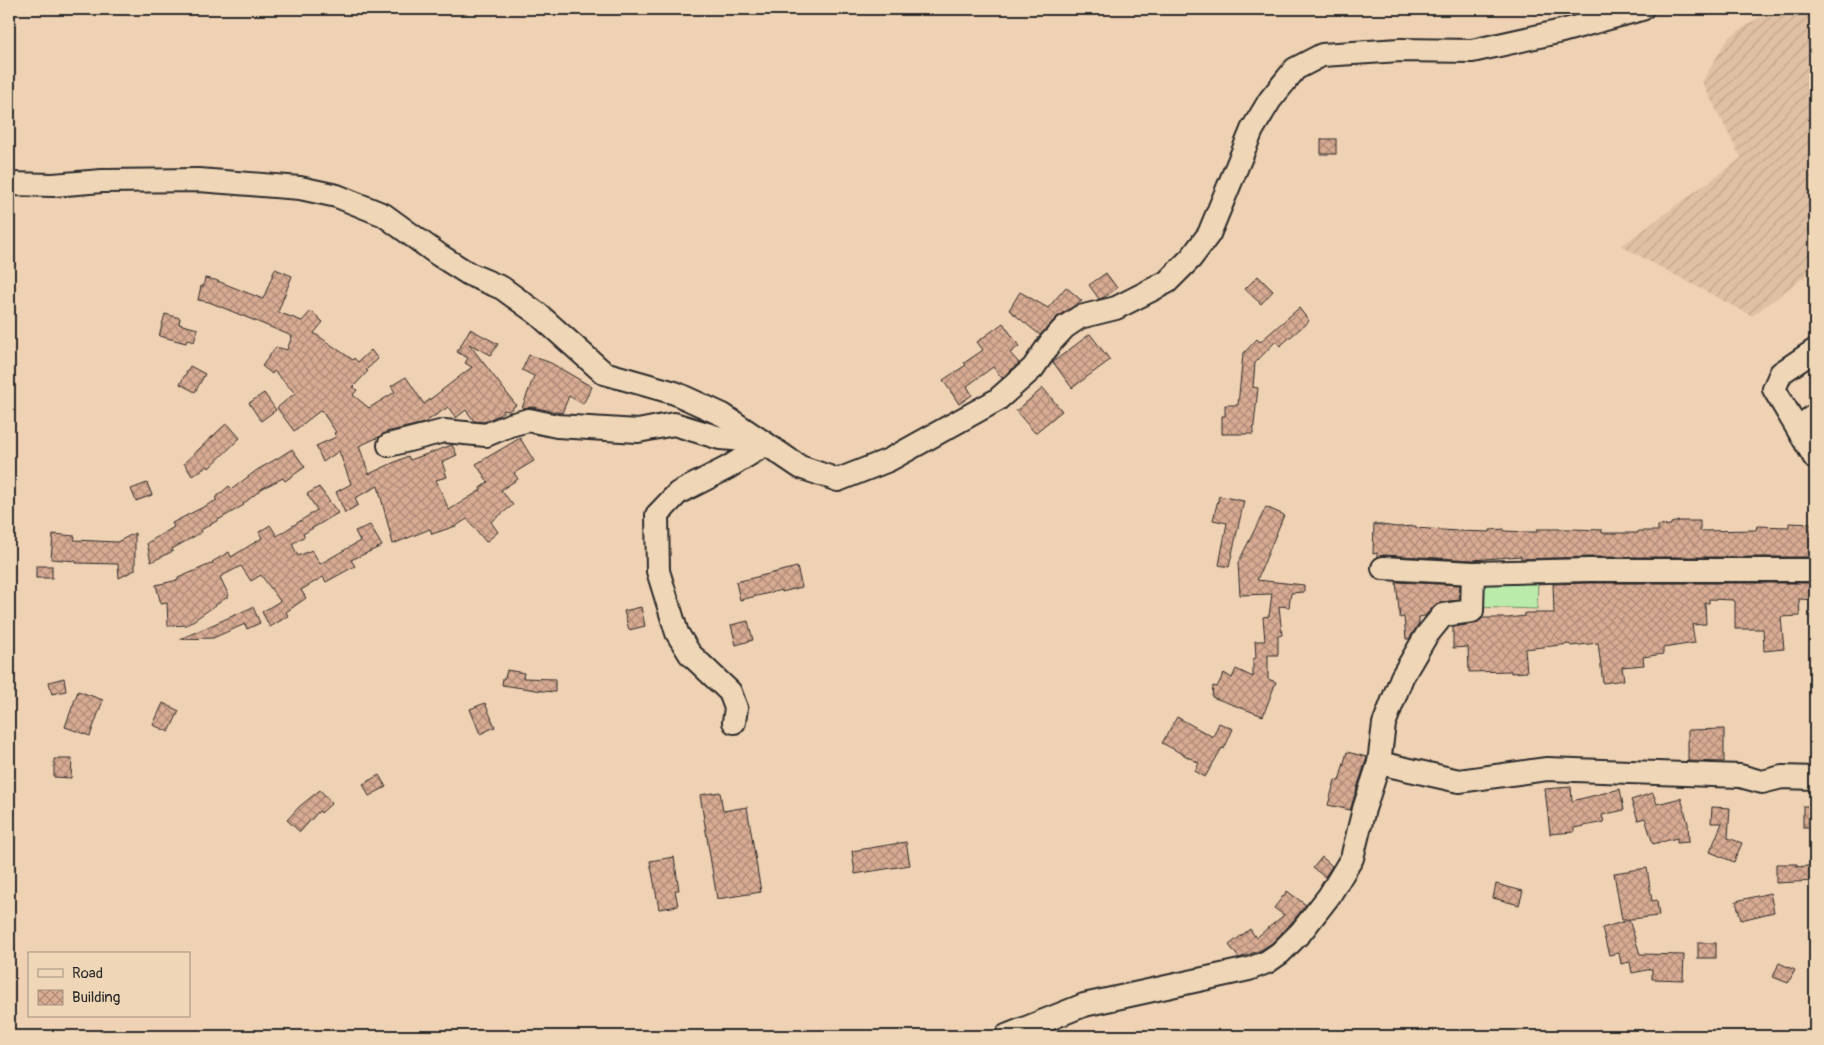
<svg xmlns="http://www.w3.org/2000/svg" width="1824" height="1045" viewBox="0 0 1824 1045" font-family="Pangolin,sans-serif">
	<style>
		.industrial { fill: url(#industrial-furrows) }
		.pitch { fill: #baebaa; stroke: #728b6a }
		.building { fill: url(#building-cross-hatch); stroke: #2b2b2b }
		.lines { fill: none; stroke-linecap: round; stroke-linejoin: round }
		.minor-casing { stroke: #2b2b2b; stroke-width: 26 }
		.minor { stroke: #efd6b7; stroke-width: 22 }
	</style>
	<defs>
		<pattern id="industrial-furrows" width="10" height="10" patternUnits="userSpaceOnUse" patternTransform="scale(1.25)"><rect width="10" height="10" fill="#e0c0a4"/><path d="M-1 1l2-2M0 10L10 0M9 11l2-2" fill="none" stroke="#c0a58d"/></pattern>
		<pattern id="building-cross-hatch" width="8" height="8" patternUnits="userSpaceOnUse" patternTransform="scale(1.25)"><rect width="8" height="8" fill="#d8ab93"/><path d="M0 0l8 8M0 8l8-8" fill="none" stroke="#af8b78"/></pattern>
	</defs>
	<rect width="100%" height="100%" fill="#efd1b3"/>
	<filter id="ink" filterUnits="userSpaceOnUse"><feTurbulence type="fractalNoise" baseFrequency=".02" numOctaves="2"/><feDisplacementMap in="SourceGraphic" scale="10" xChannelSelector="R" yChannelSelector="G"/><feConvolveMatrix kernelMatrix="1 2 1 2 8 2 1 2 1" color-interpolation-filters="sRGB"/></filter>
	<g filter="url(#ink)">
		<polygon class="industrial" points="1772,9 1815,9 1815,269 1752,316 1621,246 1741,158 1702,82 1728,38"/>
		<polygon class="pitch" points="1475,577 1538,579 1537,609 1474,607"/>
		<g class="building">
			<rect x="1321" y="139" width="15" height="15"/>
			<polygon points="275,269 292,276 278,312 302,321 311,311 323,322 314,333 353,360 354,358 358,362 371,350 378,359 366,370 368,371 353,387 357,390 353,395 369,408 395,392 391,386 406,377 424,404 472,367 465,363 468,358 457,352 470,329 498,344 491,355 469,344 516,405 509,411 503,410 504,411 499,415 484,422 474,421 466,410 456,418 448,407 424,423 386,432 379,437 359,446 369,474 408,456 410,460 452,445 457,455 442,462 447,477 436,480 449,510 481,490 480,488 488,482 476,464 520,438 534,461 514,473 518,479 501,490 513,505 491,522 498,532 486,542 467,519 456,526 432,534 430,529 393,544 378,486 355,498 358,505 345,513 336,492 351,484 339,451 323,462 316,446 336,437 334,433 336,432 321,410 294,431 277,408 295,393 274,371 272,374 262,366 276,347 287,350 292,336 209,302 198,300 201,286 203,287 205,278 215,280 263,299"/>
			<polygon points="1106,273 1117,288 1105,297 1099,299 1089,285"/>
			<polygon points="1258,276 1273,291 1261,304 1245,289"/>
			<polygon points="1066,287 1082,301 1058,316 1040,335 1009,310 1020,292 1048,308"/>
			<polygon points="1299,308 1309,321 1280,346 1276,341 1255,363 1253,387 1258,388 1253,434 1222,434 1222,416 1225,416 1225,405 1238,405 1243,354 1257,339 1260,342"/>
			<polygon points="165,314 180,318 179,324 198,329 194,342 187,339 186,343 159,336"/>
			<polygon points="1003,323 1019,346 1010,353 1019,363 1002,378 993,367 967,386 972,395 959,404 943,380 966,365 964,363 983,350 977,342"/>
			<polygon points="1090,334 1110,360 1072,388 1053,362"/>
			<polygon points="529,355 551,363 592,387 583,404 569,396 562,413 532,407 522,408 534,376 522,370"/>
			<polygon points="190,366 205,374 195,392 180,384"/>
			<polygon points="1043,388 1062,411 1035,433 1016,411"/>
			<polygon points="264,393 276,410 261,421 249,403"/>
			<polygon points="227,423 240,438 209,468 208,466 192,476 184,463"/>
			<polygon points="292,449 305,467 285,481 283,478 263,488 243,504 244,505 201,530 202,532 172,549 173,551 151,562 147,543 174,527 172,523 217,500 215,498 229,486 232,489 257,470 278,458"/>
			<polygon points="147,483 152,495 136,501 131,489"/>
			<polygon points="319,487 338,513 303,534 305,536 292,544 298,556 312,550 320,564 360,541 355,531 370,525 382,546 351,560 355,566 326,582 323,577 301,590 306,598 286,612 288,616 270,627 262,612 280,601 261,575 251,581 241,566 220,577 229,596 187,625 168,626 167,603 161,604 156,585 178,580 178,578 213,563 212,562 229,552 231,557 262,538 259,532 270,525 277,536 317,510 307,494"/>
			<polygon points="1219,496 1244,501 1229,567 1219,565 1227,523 1213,520"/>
			<polygon points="1266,507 1284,515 1257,580 1304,585 1304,592 1291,593 1289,607 1279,606 1282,635 1278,636 1278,655 1268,655 1268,679 1276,682 1263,716 1212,697 1213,686 1217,687 1224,673 1232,678 1236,669 1253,677 1253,659 1256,658 1255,641 1265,641 1263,617 1269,616 1272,594 1240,595 1238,563"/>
			<polygon points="1679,521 1700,521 1700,531 1756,530 1757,526 1789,527 1789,523 1815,524 1815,557 1589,557 1521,559 1521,556 1473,560 1384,555 1377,557 1377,553 1373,554 1374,524 1397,527 1416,526 1416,528 1457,531 1490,532 1490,530 1504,529 1504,531 1528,532 1537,532 1537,529 1571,529 1602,530 1602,533 1638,533 1638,531 1658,531 1658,526 1671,525 1671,523"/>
			<polygon points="135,533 135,570 119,578 118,564 76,563 76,561 51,559 53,534 75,536 74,540 117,542"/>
			<rect x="36" y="566" width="16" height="12"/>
			<polygon points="797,567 802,587 782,592 782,590 740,600 736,582"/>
			<polygon points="1396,582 1460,585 1459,600 1441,602 1433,607 1425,616 1419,617 1419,623 1409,639 1406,639 1404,617 1400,618"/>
			<polygon points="1589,583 1815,583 1815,600 1799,599 1800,616 1781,617 1784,649 1764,651 1763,629 1735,629 1735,601 1733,601 1733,600 1709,599 1709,603 1705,603 1706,624 1692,625 1695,643 1663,648 1663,654 1643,657 1644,665 1622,667 1624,680 1603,683 1598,643 1571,646 1570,644 1525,649 1527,672 1511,673 1511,671 1469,672 1468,647 1453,648 1453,627 1474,624 1483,618 1508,618 1525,616 1525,613 1554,613 1553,584"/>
			<polygon points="253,607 260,623 247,629 245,624 213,638 180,639"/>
			<polygon points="641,607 645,626 629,630 624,611"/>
			<polygon points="748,621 753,640 736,645 731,625"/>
			<polygon points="507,670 524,673 523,678 555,679 555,692 543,691 502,685 503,678 505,678"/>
			<polygon points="64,678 66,691 52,694 49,682"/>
			<polygon points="78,691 103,700 90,736 65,727"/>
			<polygon points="163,703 179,711 169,732 153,725"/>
			<polygon points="485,703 495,727 480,734 470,709"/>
			<polygon points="1177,717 1213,737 1219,723 1233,729 1224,749 1222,748 1205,777 1195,771 1199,763 1162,743"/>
			<polygon points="1724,729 1724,762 1688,761 1688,730"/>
			<polygon points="1347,752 1367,757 1350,810 1328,805 1335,780 1339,781"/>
			<polygon points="54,759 72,759 71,778 54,777"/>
			<polygon points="379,775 386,787 369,796 363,784"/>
			<polygon points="1571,787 1572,801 1620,789 1624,810 1602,815 1604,822 1574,828 1574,832 1550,834 1545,789"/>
			<polygon points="320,790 332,803 321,813 319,811 300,832 287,820 300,806"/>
			<polygon points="720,792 723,811 747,807 761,892 717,899 700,795"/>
			<polygon points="1653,793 1657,804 1681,798 1688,823 1689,842 1677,843 1677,838 1653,844 1645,818 1638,820 1631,800"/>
			<rect x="1803" y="806" width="12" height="21"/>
			<polygon points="1712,807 1730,808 1728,838 1742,843 1734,862 1710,852 1722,823 1711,823"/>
			<polygon points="906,842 910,865 855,874 852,851"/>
			<polygon points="674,857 679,890 675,890 678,906 659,909 650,861"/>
			<polygon points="1322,857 1332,866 1325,877 1313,868"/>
			<polygon points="1776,864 1797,864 1797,867 1815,865 1815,881 1776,883"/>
			<polygon points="1647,868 1652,901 1657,900 1659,916 1622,920 1614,873"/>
			<polygon points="1496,884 1523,891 1519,905 1493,898"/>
			<polygon points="1287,891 1306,905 1291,923 1272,943 1261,950 1239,958 1229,945 1250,929 1256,938 1284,915 1274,908"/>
			<polygon points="1770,893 1774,912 1741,920 1736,901"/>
			<polygon points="1629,920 1640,954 1684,955 1683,980 1652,979 1652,969 1632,973 1630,962 1621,964 1619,953 1609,955 1602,928"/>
			<rect x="1698" y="943" width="18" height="15"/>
			<polygon points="1779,963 1795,970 1788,983 1773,977"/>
		</g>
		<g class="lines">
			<g class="minor-casing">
				<g id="minor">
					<polyline points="9,184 53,185 102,181 199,180 300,188 337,196 384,215 439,255 469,274 502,288 538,314 604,373 675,393 723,415 800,467 838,480 889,460 997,400 1033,368 1051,342 1065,327 1080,317 1116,308 1167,282 1191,258 1209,234 1252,130 1270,100 1295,69 1322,55 1400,50 1472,51 1562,31 1642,9"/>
					<polyline points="1815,350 1781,373 1774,389 1815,458"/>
					<polyline points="1798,428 1815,415"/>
					<polyline points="389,445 444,431 486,435 510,425 529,420 557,426 638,431 674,424 720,438 760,441"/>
					<polyline points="1383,568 1473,573"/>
					<polyline points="734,722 736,708 730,692 690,654 677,633 658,571 657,515 678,493 727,468 766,444"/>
					<polyline points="1379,763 1459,781 1547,769 1740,776 1762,782 1782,777 1815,778"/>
					<polyline points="1006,1036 1084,1005 1249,969 1267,962 1280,953 1301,932 1329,896 1352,858 1364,809 1379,763 1384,724 1402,677 1426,636 1443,615 1472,611 1473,573 1589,570 1815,570"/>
				</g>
			</g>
			<use href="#minor" class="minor"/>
		</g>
	</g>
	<rect width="1824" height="1045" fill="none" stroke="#efd6b7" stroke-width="30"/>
	<rect x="15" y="15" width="1794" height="1015" fill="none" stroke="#2b2b2b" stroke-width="2" filter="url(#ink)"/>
	<rect x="28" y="952" width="162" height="65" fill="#efd6b7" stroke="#a1927f"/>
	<rect x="38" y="969" width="25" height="8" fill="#efd6b7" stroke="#a1927f"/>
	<text x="72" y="978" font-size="15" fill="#2b2b2b">Road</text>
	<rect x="38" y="990" width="25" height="15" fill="url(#building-cross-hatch)" stroke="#a1927f"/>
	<text x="72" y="1002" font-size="15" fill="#2b2b2b">Building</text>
</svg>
